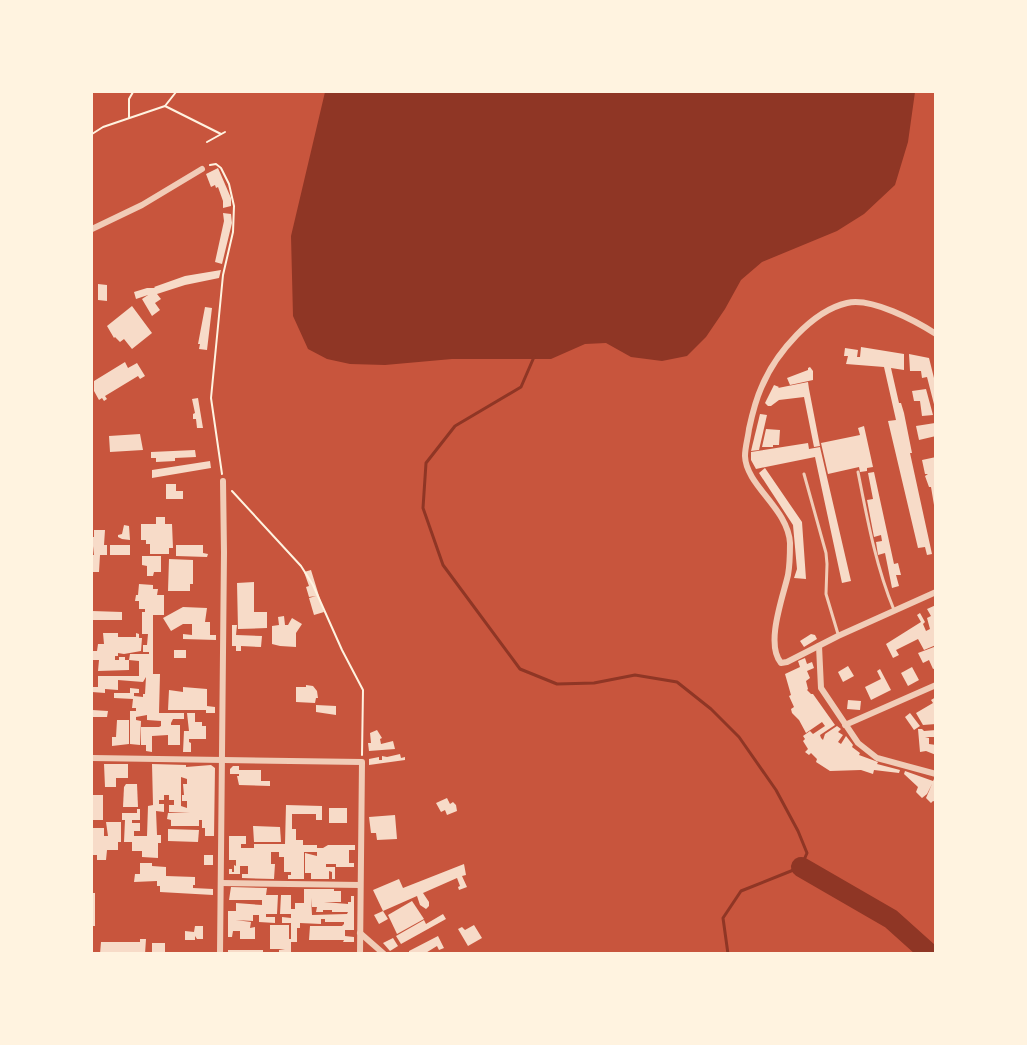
<svg xmlns="http://www.w3.org/2000/svg" width="1027" height="1045" viewBox="0 0 1027 1045" font-family="'Alegreya Sans',sans-serif">
	<style>
		.water { fill: #8f3625 }
		.lines { fill: none; stroke-linecap: round; stroke-linejoin: round }
		.stream { stroke: #8f3625; stroke-width: 3 }
		.river { stroke: #8f3625; stroke-width: 20 }
		.building { fill: #f7dbc8; fill-rule: evenodd }
		.path { stroke: #fff3e0; stroke-width: 2 }
		.service { stroke: #f1ccb7; stroke-width: 3 }
		.minor { stroke: #f1ccb7; stroke-width: 6 }
	</style>
	<rect width="100%" height="100%" fill="#c8553d"/>
	<polygon class="water" points="325,92 915,92 908,142 895,185 864,214 837,231 762,262 741,280 725,309 706,337 687,356 662,361 631,357 606,343 585,344 551,359 452,359 385,365 350,364 327,359 308,349 293,316 291,236"/>
	<g class="lines">
		<polyline class="stream" points="534,357 521,387 455,426 426,463 423,508 443,565 520,669 557,684 594,683 635,675 677,682 711,709 739,737 776,790 798,831 807,853 801,867 741,891 723,918 728,954"/>
		<polyline class="river" points="801,867 891,919 930,954"/>
	</g>
	<g class="building">
		<polygon points="218,168 231,198 231,206 223,208 223,201 218,187 216,188 215,185 211,187 206,174"/>
		<polygon points="223,213 231,214 232,223 222,264 215,262 224,221"/>
		<polygon points="221,270 219,278 185,285 157,294 161,299 155,303 160,310 152,316 142,299 148,295 136,299 134,292 147,288 155,288 154,287 185,276"/>
		<polygon points="98,284 107,285 107,301 98,300"/>
		<polygon points="132,306 152,333 132,349 124,339 120,342 115,337 114,338 107,326"/>
		<polygon points="205,307 212,308 207,350 199,349 200,344 198,344"/>
		<polygon points="861,347 904,354 904,370 891,368 899,403 901,403 904,413 912,453 910,453 932,554 927,555 925,547 918,548 888,421 896,420 884,367 846,364 848,356 844,356 845,348 858,350 857,357 860,357"/>
		<polygon points="909,354 929,358 936,386 936,412 927,377 922,378 921,371 910,371"/>
		<polygon points="125,362 128,368 137,363 145,376 140,379 138,376 105,396 107,399 104,401 102,398 99,400 94,391 94,381"/>
		<polygon points="810,367 813,371 813,380 790,385 787,378 808,370 808,368"/>
		<polygon points="808,382 809,389 820,446 814,447 804,397 779,400 771,406 768,406 765,403 774,385 779,387 778,388"/>
		<polygon points="926,389 933,415 922,416 920,401 914,401 912,391"/>
		<polygon points="198,398 203,428 197,428 196,419 193,419 193,414 195,413 192,399"/>
		<polygon points="760,414 767,415 759,450 751,451"/>
		<polygon points="935,423 936,436 919,440 916,426"/>
		<polygon points="864,426 873,467 867,468 867,471 860,472 859,467 828,474 821,443 860,435 858,428"/>
		<polygon points="766,429 780,430 779,445 773,445 773,447 762,447"/>
		<polygon points="140,434 143,450 110,452 109,436"/>
		<polygon points="808,443 809,449 820,447 851,581 842,583 815,457 756,469 751,460 751,452"/>
		<polygon points="195,450 196,457 175,458 175,461 156,462 156,458 151,458 151,452"/>
		<polygon points="936,457 936,505 934,505 931,487 929,487 925,476 928,474 925,474 922,460"/>
		<polygon points="210,461 211,468 152,478 152,470"/>
		<polygon points="765,468 802,522 806,579 794,578 797,569 793,525 759,473"/>
		<polygon points="874,472 894,564 898,563 901,575 896,575 899,586 892,588 885,553 878,555 876,542 882,541 881,535 874,537 867,500 873,499 868,473"/>
		<polygon points="166,484 176,484 176,491 183,491 183,499 166,499"/>
		<polygon points="156,517 165,517 165,524 172,524 173,548 169,548 169,554 150,554 150,544 146,544 146,540 141,540 141,524 156,524"/>
		<polygon points="124,525 129,526 130,540 122,539 118,537 118,535 122,534"/>
		<polygon points="94,530 105,530 104,545 107,545 107,555 100,555 99,572 92,572 92,555 94,555 92,537 94,537"/>
		<rect x="110" y="545" width="20" height="10"/>
		<polygon points="176,545 203,545 203,553 208,554 207,557 176,556"/>
		<polygon points="142,556 161,556 161,572 154,572 153,576 147,576 147,566 142,565"/>
		<polygon points="169,559 193,560 193,584 190,584 190,591 168,591"/>
		<polygon points="311,570 324,612 314,615 309,598 316,596 309,597 306,587 309,586 304,572"/>
		<polygon points="254,582 254,612 267,612 267,628 238,629 237,583"/>
		<polygon points="139,584 153,585 153,589 158,589 157,595 164,595 164,615 153,615 153,674 160,674 159,713 184,713 184,719 173,719 171,723 171,725 180,725 180,745 168,745 168,735 152,736 152,752 146,751 146,745 141,745 141,727 159,727 161,726 161,721 147,720 147,715 136,717 136,720 141,721 140,745 130,744 130,711 136,711 136,708 132,708 133,699 114,698 114,693 130,693 130,688 139,689 139,693 134,693 134,696 143,697 143,694 145,694 146,677 143,682 118,680 118,690 105,689 105,693 92,692 92,687 98,687 98,676 139,676 139,661 129,660 130,654 149,654 149,652 143,652 143,645 147,645 148,634 142,634 142,612 145,612 145,609 139,609 139,601 135,601 136,595 138,595"/>
		<polygon points="936,605 936,645 924,650 918,639 896,650 899,655 893,658 886,644 921,622 917,615 920,613 925,622 923,624 926,631 930,629 927,618 931,616 927,609"/>
		<polygon points="183,607 207,608 205,622 210,622 210,635 216,635 216,640 183,639 183,634 192,635 192,624 183,624 171,631 163,618"/>
		<polygon points="92,611 122,612 122,620 92,620"/>
		<polygon points="284,616 285,625 288,625 292,618 302,624 296,633 296,647 280,646 272,644 272,626 279,625 278,617"/>
		<polygon points="232,625 237,625 236,635 262,636 261,647 241,646 241,651 236,651 236,646 232,646"/>
		<polygon points="103,633 118,633 118,637 136,637 136,633 139,634 139,638 142,638 141,651 124,654 118,653 118,656 115,656 115,660 119,660 119,657 125,657 125,660 129,660 129,670 98,671 99,660 92,660 92,651 97,651 98,644 104,644"/>
		<polygon points="811,634 815,635 817,639 804,647 800,641"/>
		<polygon points="934,647 936,668 933,669 929,660 923,663 918,653"/>
		<rect x="174" y="650" width="12" height="8"/>
		<polygon points="805,658 807,664 812,662 814,668 807,671 810,678 806,681 808,689 807,690 811,694 813,694 835,725 820,735 821,738 823,740 825,734 837,726 841,729 838,732 843,735 838,742 841,744 846,736 853,745 852,747 860,753 859,755 878,762 877,764 900,770 899,773 874,770 873,774 861,770 830,771 816,762 817,759 811,753 809,755 805,752 808,749 803,741 805,739 803,736 810,731 813,734 825,726 822,722 806,733 799,720 792,713 791,709 794,707 789,696 791,695 785,674 800,667 798,661"/>
		<polygon points="848,666 854,676 843,682 838,672"/>
		<polygon points="912,667 919,680 908,686 901,673"/>
		<polygon points="880,669 891,690 871,700 865,687 881,679 877,671"/>
		<polygon points="306,685 313,686 317,691 318,698 316,698 315,703 296,702 296,687 306,687"/>
		<polygon points="183,687 207,689 207,706 215,707 215,713 206,713 206,710 168,710 169,690 183,692"/>
		<polygon points="936,697 936,724 923,725 916,713 933,703 931,700"/>
		<polygon points="848,700 861,701 860,710 847,709"/>
		<polygon points="316,705 336,706 336,715 316,712"/>
		<polygon points="92,710 108,711 107,717 92,717"/>
		<polygon points="187,713 195,713 195,722 202,722 202,726 206,726 206,739 189,739 189,742 191,743 191,752 183,752 184,731 189,731"/>
		<polygon points="910,713 920,726 914,730 905,717"/>
		<polygon points="117,720 129,720 129,744 112,746 112,737 116,737"/>
		<polygon points="918,729 922,729 924,731 936,730 936,737 925,737 929,738 929,744 936,745 936,755 926,751 920,752"/>
		<polygon points="377,730 382,738 380,739 381,744 393,741 395,749 369,751 368,743 371,743 370,733"/>
		<polygon points="400,754 401,758 405,757 405,760 369,765 369,759 379,757 379,760 382,760 382,756 387,757"/>
		<polygon points="104,764 128,764 128,778 116,778 116,787 105,787"/>
		<path d="M 152,764 L 186,765 L 186,767 L 211,765 L 215,768 L 214,836 L 205,836 L 205,828 L 202,828 L 202,820 L 199,820 L 199,826 L 171,826 L 171,820 L 167,819 L 168,813 L 190,812 L 169,812 L 169,805 L 174,805 L 174,800 L 169,800 L 169,795 L 164,795 L 164,800 L 159,800 L 159,804 L 164,804 L 164,812 L 156,811 L 157,835 L 161,835 L 161,843 L 158,843 L 158,858 L 142,857 L 142,851 L 132,851 L 132,842 L 124,842 L 125,820 L 122,820 L 122,813 L 137,813 L 137,809 L 140,809 L 140,820 L 132,820 L 132,823 L 140,823 L 140,831 L 134,831 L 134,836 L 147,836 L 148,806 L 153,805 ZM 181,777 L 187,779 L 187,784 L 183,784 L 184,795 L 182,795 L 182,801 L 187,801 L 187,808 L 181,806 Z"/>
		<polygon points="233,766 239,766 239,770 261,770 261,781 270,781 270,786 239,785 237,776 239,776 239,774 230,774 230,769"/>
		<polygon points="905,771 933,781 936,775 936,802 933,801 931,803 926,798 932,784 927,794 922,798 916,792 918,787 904,774"/>
		<polygon points="126,784 137,784 138,807 123,807 124,787"/>
		<rect x="92" y="795" width="11" height="25"/>
		<polygon points="447,798 450,804 453,802 456,805 457,811 447,815 445,810 441,812 436,803"/>
		<polygon points="286,805 322,806 322,820 316,820 316,814 292,814 292,829 296,829 296,840 303,840 303,845 317,845 317,848 323,848 328,845 355,845 355,850 349,850 349,863 354,863 354,867 336,867 336,864 326,864 326,867 335,867 335,879 332,879 332,872 329,871 329,879 311,879 311,873 305,873 305,853 317,856 317,852 304,852 304,879 288,879 288,875 291,875 291,872 284,872 284,857 279,857 279,852 271,852 271,864 275,864 274,879 242,878 242,874 248,874 248,866 240,866 240,874 229,874 229,869 232,869 232,872 234,872 234,865 236,866 236,860 229,860 229,836 246,836 246,844 241,844 241,848 254,848 254,844 285,844"/>
		<rect x="329" y="808" width="18" height="15"/>
		<polygon points="395,815 397,839 377,840 376,833 371,833 369,817"/>
		<polygon points="106,822 121,822 121,842 118,842 118,850 107,850 106,860 97,860 97,855 92,855 92,828 104,828 104,836 108,836"/>
		<polygon points="253,826 280,827 281,842 254,842"/>
		<polygon points="168,829 199,830 198,842 168,841"/>
		<rect x="204" y="855" width="9" height="10"/>
		<polygon points="140,863 152,863 152,866 166,867 166,876 195,877 195,885 193,885 193,888 213,889 213,895 160,892 160,886 157,886 157,881 134,882 135,874 140,874"/>
		<polygon points="464,864 466,875 462,876 467,887 459,890 458,887 460,886 457,878 423,893 429,902 429,906 426,909 420,905 417,896 383,911 388,919 379,924 374,915 383,911 373,890 399,879 403,888"/>
		<polygon points="231,887 267,888 266,895 278,895 277,914 266,914 266,917 275,917 275,923 259,922 259,915 253,915 253,921 236,920 251,922 250,928 255,927 255,939 240,939 240,931 233,931 232,937 228,937 228,911 236,911 236,903 262,905 262,900 229,900"/>
		<path d="M 304,889 L 334,889 L 334,891 L 341,891 L 341,902 L 324,902 L 348,904 L 348,902 L 351,902 L 351,896 L 354,896 L 354,930 L 345,930 L 345,936 L 354,937 L 354,942 L 343,942 L 344,940 L 309,940 L 310,926 L 342,926 L 344,924 L 344,922 L 325,922 L 325,919 L 321,919 L 321,924 L 300,923 L 300,928 L 297,928 L 297,942 L 291,942 L 291,954 L 279,954 L 279,950 L 285,949 L 270,949 L 270,925 L 289,925 L 289,939 L 291,939 L 291,923 L 282,923 L 282,917 L 291,918 L 291,914 L 280,914 L 281,895 L 291,895 L 291,909 L 295,909 L 295,903 L 304,903 ZM 311,898 L 312,907 L 317,907 L 316,912 L 323,912 L 323,910 L 332,910 L 332,912 L 348,912 L 347,914 L 312,915 Z"/>
		<rect x="92" y="893" width="3" height="33"/>
		<polygon points="412,901 424,919 397,934 388,915"/>
		<polygon points="443,914 446,919 401,944 396,936 424,920 426,924"/>
		<polygon points="474,925 482,938 468,946 458,929 462,927 465,930"/>
		<polygon points="195,926 203,926 203,939 197,939 195,936 195,940 185,940 185,931 194,932"/>
		<polygon points="438,936 444,948 439,950 437,946 424,954 409,954 409,951"/>
		<polygon points="393,938 398,946 390,951 383,943"/>
		<polygon points="140,939 146,939 145,954 100,954 101,942 140,942"/>
		<rect x="152" y="943" width="13" height="11"/>
		<rect x="228" y="950" width="35" height="4"/>
	</g>
	<g class="lines">
		<g class="path">
			<polyline points="165,106 221,134"/>
			<polyline points="129,118 129,99 133,92"/>
			<polyline points="92,134 103,127 165,106 176,92"/>
			<polyline points="207,142 225,132"/>
			<polyline points="210,165 216,164 221,168 229,184 234,206 233,232 223,275 211,398 222,474"/>
			<polyline points="232,491 301,566 313,585 342,650 363,690 362,755"/>
		</g>
		<g class="service">
			<path d="M 858,472 C 867,518 876,567 894,610"/>
			<polyline points="804,474 826,553 827,564 826,594 838,634"/>
		</g>
		<g class="minor">
			<polyline points="92,229 142,205 202,169"/>
			<path d="M 936,334 C 916,321 871,297 847,303 C 812,311 776,353 762,386 C 756,399 752,415 749,429 C 748,438 745,447 745,456 C 746,486 788,508 790,543 C 790,554 790,564 788,575 C 783,597 765,644 781,663 L 787,662 L 838,636 L 936,592"/>
			<polyline points="819,646 821,688 858,743 877,758 936,774"/>
			<polyline points="845,725 936,685"/>
			<polyline points="92,758 362,762 360,954"/>
			<polyline points="221,883 360,885"/>
			<polyline points="360,933 384,954"/>
			<polyline points="220,954 224,552 223,481"/>
		</g>
	</g>
	<rect width="1027" height="1045" fill="none" stroke="#fff3e0" stroke-width="186"/>
</svg>
